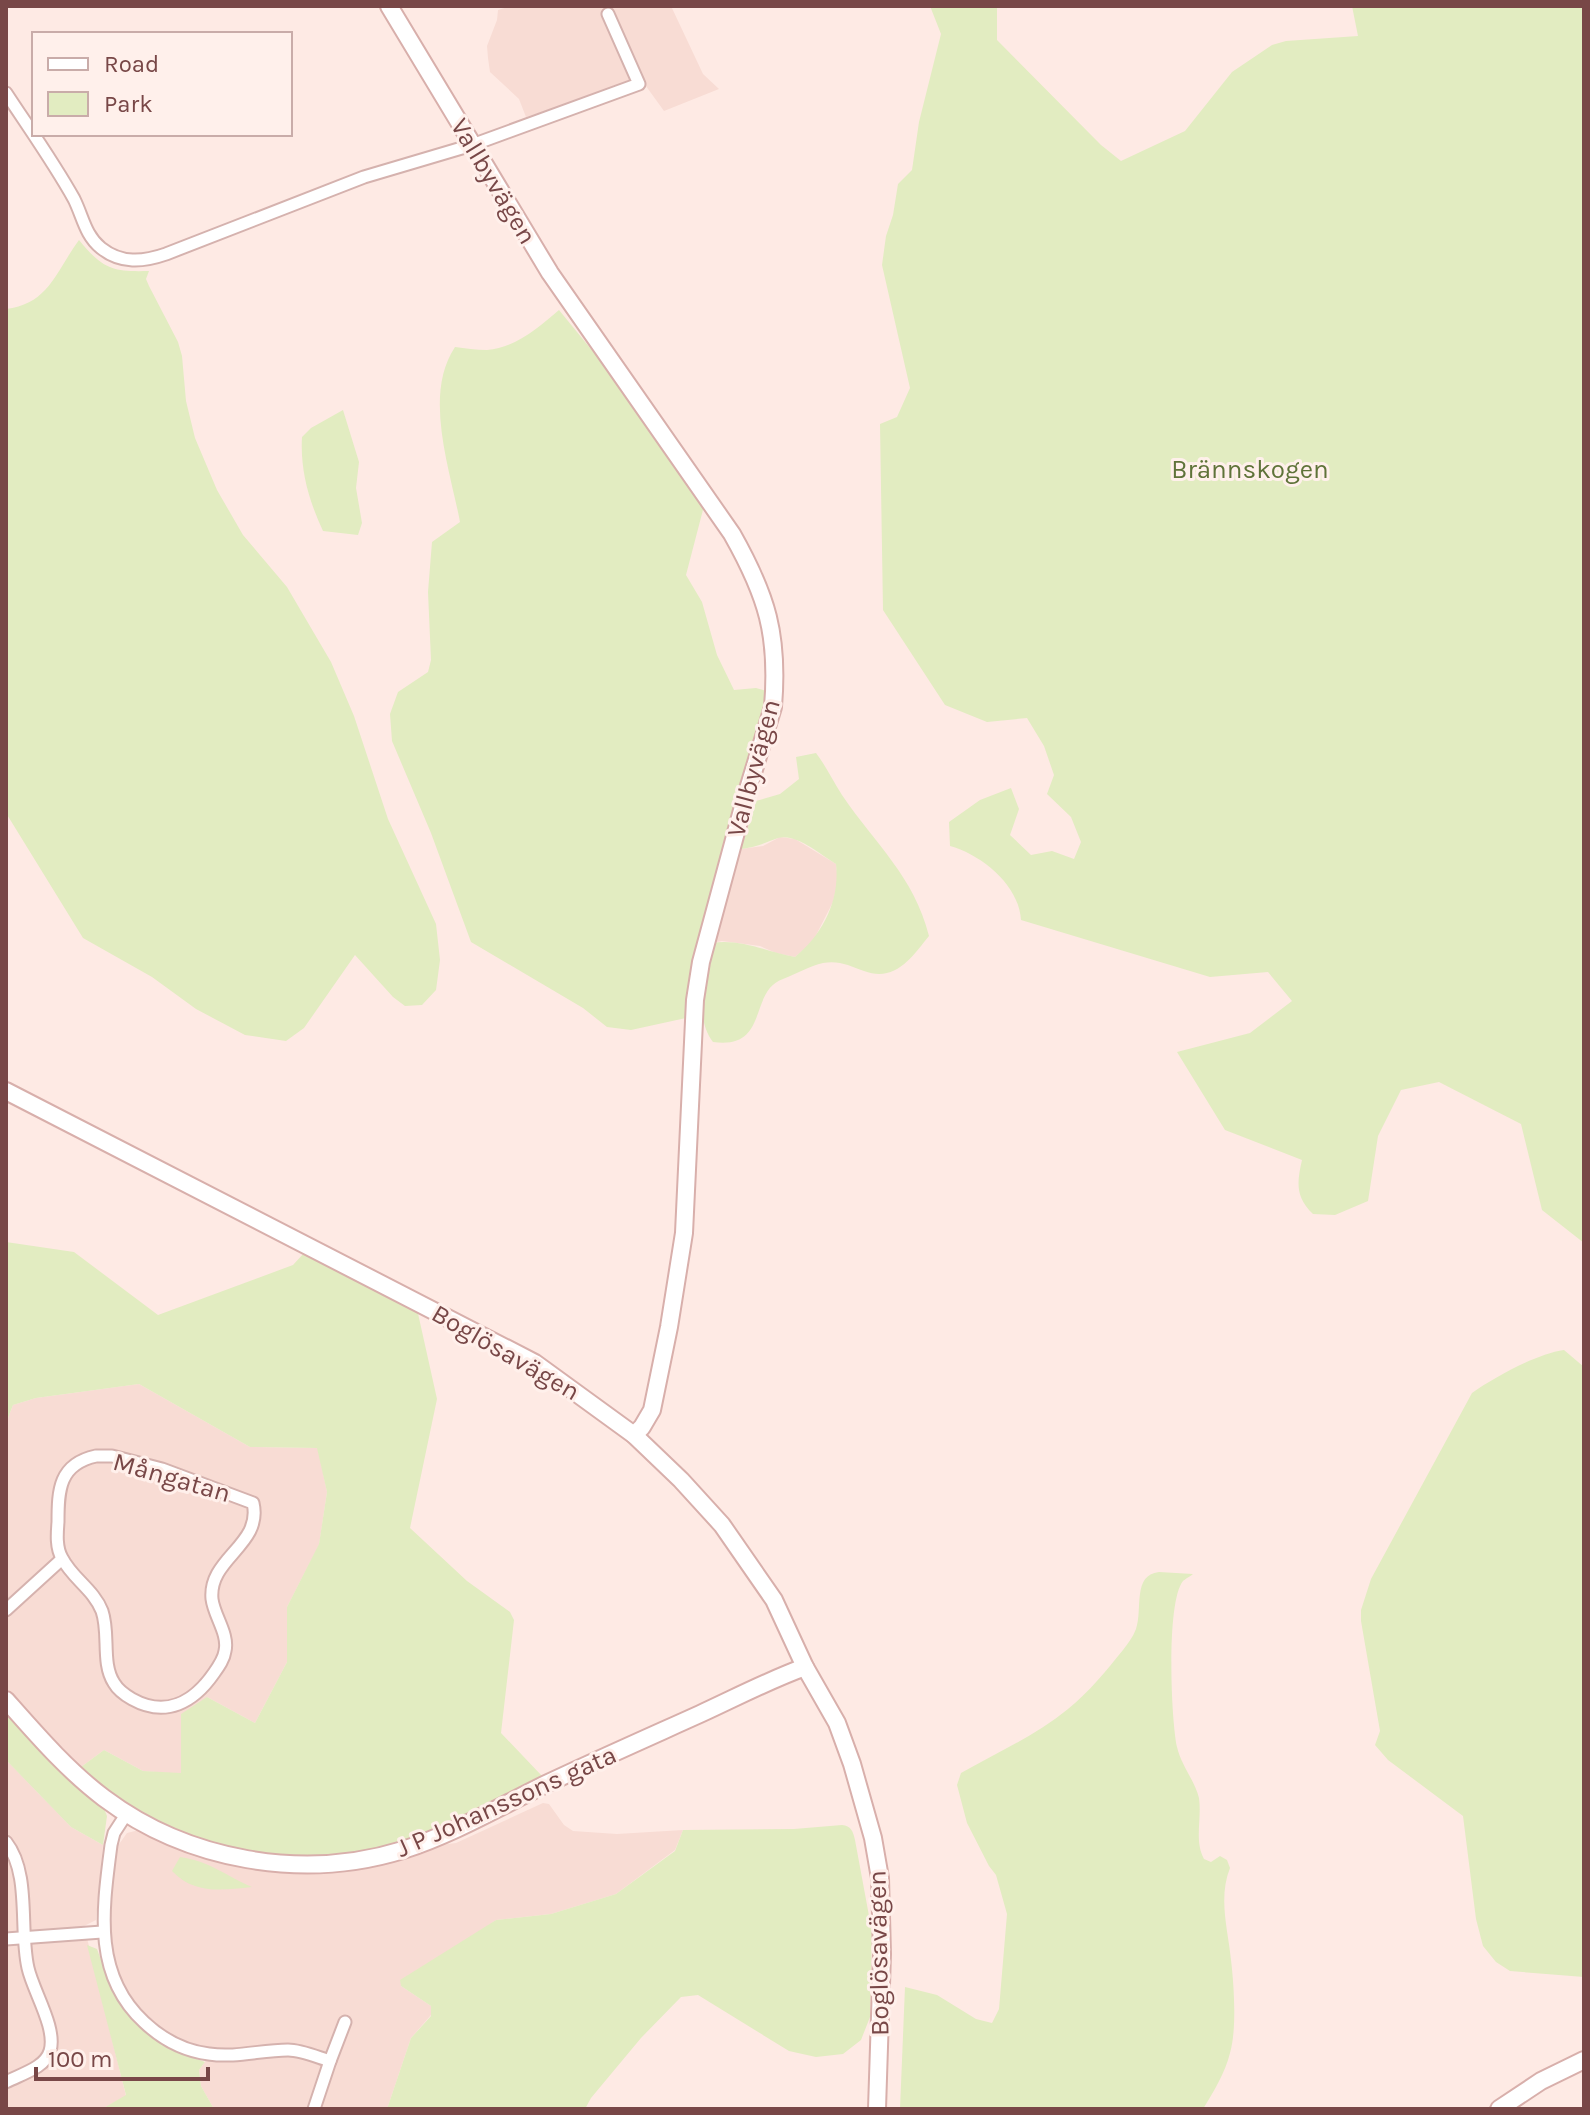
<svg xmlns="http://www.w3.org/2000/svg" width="1590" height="2115" viewBox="0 0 1590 2115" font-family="Karla,sans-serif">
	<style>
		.residential { fill: #f8dcd4 }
		.green { fill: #e2ecc1 }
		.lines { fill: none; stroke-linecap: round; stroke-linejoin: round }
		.street-casing { stroke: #d5b2ae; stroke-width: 15 }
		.secondary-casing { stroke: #d8afab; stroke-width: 20 }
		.street { stroke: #fff; stroke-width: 11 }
		.secondary { stroke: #fff; stroke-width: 16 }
		.labels { text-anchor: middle; stroke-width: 6; stroke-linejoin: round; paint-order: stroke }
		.street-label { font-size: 26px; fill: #784747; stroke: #fff0eb }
		.park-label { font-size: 26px; fill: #5f7339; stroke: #fff0eb }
	</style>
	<rect width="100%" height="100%" fill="#feeae4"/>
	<g class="residential">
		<polygon points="511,6 671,6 703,74 719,89 664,111 643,82 630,83 526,117 519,99 490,72 488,58 487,46 497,20 498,10"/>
		<polygon points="780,837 795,839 836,864 838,881 833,902 812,943 795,957 776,953 760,946 722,941 712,943 741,849 763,846"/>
		<polygon points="139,1384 250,1447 318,1448 327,1492 319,1545 287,1607 287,1662 255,1723 207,1697 181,1774 143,1771 104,1750 81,1767 6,1688 6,1423 13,1405 36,1398"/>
		<polygon points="6,1760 71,1827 103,1845 96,1920 84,1926 126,2096 102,2109 6,2109"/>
		<polygon points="543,1803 549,1804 564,1825 573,1831 617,1834 683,1830 675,1850 616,1894 551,1914 496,1920 401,1986 431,2006 431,2015 411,2038 387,2109 214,2109 201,2086 199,2070 205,2062 207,2054 153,2030 109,1968 109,1911 117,1847 127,1833 139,1830 166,1842 264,1868 456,1843"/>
	</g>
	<g class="green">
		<path d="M 930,6 L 997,6 L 997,40 L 1101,145 L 1121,161 L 1185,131 L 1232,72 L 1272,45 L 1286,41 L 1358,36 L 1352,6 L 1584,6 L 1584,1243 L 1542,1210 L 1521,1124 L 1439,1082 L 1401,1090 L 1378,1136 L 1368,1201 L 1335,1215 L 1313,1214 C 1295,1197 1297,1182 1302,1160 L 1225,1130 L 1177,1052 L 1250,1033 L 1292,1001 L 1268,972 L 1210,977 L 1021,920 C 1019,885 982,855 950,846 L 949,822 L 980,800 L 1011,788 L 1019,809 L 1010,835 L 1031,855 L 1052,851 L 1074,859 L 1081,842 L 1071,817 L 1047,794 L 1054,775 L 1044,746 L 1027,718 L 987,722 L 945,705 L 883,610 L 880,424 L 897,417 L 910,388 L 882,265 L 886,236 L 893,215 L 898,184 L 912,170 L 919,122 L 941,34 Z"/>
		<path d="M 79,240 C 103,269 112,272 149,271 L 146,279 L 149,286 L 178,342 L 182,356 L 186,401 L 195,438 L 217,490 L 243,535 L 287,587 L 331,662 L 354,716 L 388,819 L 436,924 L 440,960 L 436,990 L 422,1005 L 405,1006 L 393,997 L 355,955 L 304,1028 L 286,1041 L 245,1035 L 196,1009 L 152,977 L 83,938 L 6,813 L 6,309 C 49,304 56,271 79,240 Z"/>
		<path d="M 559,310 L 604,365 L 704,506 L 686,575 L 702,602 L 717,655 L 734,690 L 756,688 L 767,691 L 766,704 L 689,994 L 686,1018 L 631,1030 L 607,1027 L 583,1008 L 471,942 L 431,833 L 392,741 L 390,714 L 398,692 L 428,672 L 431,660 L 428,592 L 432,542 L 460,522 C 450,469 423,395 455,347 C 465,348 476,350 487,350 C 515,348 538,328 559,310 Z"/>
		<path d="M 343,410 L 359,462 L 356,488 L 362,523 L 358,535 L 323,531 C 309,501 300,470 302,437 L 311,428 Z"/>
		<path d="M 816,753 C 826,766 833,781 842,795 C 875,844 914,876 929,936 C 912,957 895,983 864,971 C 850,966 839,960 823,963 C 810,966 796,974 783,979 C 748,991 770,1050 713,1042 C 692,1014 707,975 712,943 C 739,938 769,952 795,957 C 823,934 840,900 836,864 C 821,855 796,833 778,838 C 763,843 759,847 741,849 L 756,801 L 780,794 L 799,779 L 796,757 Z"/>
		<path d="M 6,1242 L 74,1252 L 158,1315 L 293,1265 L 304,1253 L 417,1309 L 437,1399 L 410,1528 L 467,1581 L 510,1612 L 514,1620 L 501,1733 L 542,1776 C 487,1805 431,1837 369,1852 C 356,1855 340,1855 327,1856 C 235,1861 148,1828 81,1767 L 104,1750 L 143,1771 L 181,1773 L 181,1714 L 207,1697 L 255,1723 L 287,1662 L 287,1607 L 319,1544 L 327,1492 L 317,1448 L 250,1447 L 139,1384 L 36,1398 L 13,1405 L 6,1423 Z"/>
		<path d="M 1564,1350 L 1584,1367 L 1584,1977 L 1510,1971 L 1496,1962 L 1483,1946 L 1476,1919 L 1463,1816 L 1388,1760 L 1375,1745 L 1380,1731 L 1361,1621 L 1361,1610 L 1371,1579 L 1472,1393 C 1495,1377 1536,1354 1564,1350 Z"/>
		<path d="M 1159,1572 L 1193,1574 C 1192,1575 1184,1580 1183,1581 C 1166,1602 1171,1719 1177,1747 C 1181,1765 1195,1781 1199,1798 C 1202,1819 1194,1841 1204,1859 L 1211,1862 L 1220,1856 L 1227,1860 L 1230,1868 C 1218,1898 1228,1929 1231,1960 C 1234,1985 1237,2029 1230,2053 C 1225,2073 1214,2091 1203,2109 L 900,2109 L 905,1987 L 937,1995 L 976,2019 L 992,2023 L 999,2009 L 1007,1914 L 996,1875 L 989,1866 L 967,1823 L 957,1785 L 961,1773 C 997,1753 1036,1735 1068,1709 C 1089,1692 1106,1671 1123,1650 C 1128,1643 1133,1637 1136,1629 C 1143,1609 1132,1575 1159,1572 Z"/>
		<polygon points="6,1709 102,1804 107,1816 103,1845 71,1827 6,1760"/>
		<path d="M 842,1825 C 851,1826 853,1831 855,1840 L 872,1932 L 870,2017 L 861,2040 L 843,2054 L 816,2057 L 789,2051 L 698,1995 L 681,1997 L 641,2038 L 591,2098 L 585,2109 L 387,2109 L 411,2038 L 431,2016 L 431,2006 L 401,1986 L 400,1980 L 496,1920 L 551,1914 L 616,1894 L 675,1851 L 683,1830 L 794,1829 Z"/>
		<path d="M 180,1857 C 212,1862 224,1875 252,1887 C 222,1890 195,1895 172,1871 Z"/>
		<path d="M 87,1945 L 97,1949 C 121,2016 136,2038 205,2062 L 199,2070 L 201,2086 L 214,2109 L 102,2109 L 126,2095 Z"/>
	</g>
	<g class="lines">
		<g class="street-casing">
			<g id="street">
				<path d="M 6,93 C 29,128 54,163 74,199 C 83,217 85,235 101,248 C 121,264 143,262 166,254 L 364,177 L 472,145 L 639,84 L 608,14"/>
				<path d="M 96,1456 L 112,1456 L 162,1469 L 253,1503 C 263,1545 208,1558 212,1599 C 214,1616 229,1634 225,1651 C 224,1659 219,1666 214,1673 C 194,1702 166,1718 132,1699 C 125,1695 118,1690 114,1683 C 101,1663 110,1634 102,1611 C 94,1590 72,1578 62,1558 C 56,1548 57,1534 58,1522 C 58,1490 59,1464 96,1456 Z"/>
				<polyline points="6,1610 62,1559"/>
				<path d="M 127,1813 L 114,1833 L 111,1845 C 103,1908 92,1974 144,2022 C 162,2039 184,2051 209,2054 C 236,2058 261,2050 288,2050 C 301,2050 317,2057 330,2061 L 314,2109"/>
				<path d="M 6,1842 C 31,1874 19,1929 28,1968 C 33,1991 57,2028 50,2051 C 45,2068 21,2074 6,2082"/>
				<polyline points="6,1939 102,1932"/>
				<polyline points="330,2061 345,2022"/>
			</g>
		</g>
		<g class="secondary-casing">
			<g id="secondary">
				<path d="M 389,6 L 550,273 L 732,534 C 767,596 779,635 773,707 L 745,799 L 701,962 L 695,1000 L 684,1233 L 669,1327 L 652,1410 L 642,1427 L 634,1435"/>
				<polyline points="6,1091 535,1363 634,1435 681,1480 722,1525 774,1600 805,1667 837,1723 852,1764 873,1838 880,1878 882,1954 877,2109"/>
				<path d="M 6,1700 C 37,1735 67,1770 104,1798 C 188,1861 303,1881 403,1850 C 453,1834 499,1807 546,1784 C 597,1760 649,1737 700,1714 C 735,1698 769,1680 805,1667"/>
				<polyline points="1499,2109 1541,2081 1584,2060"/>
			</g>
		</g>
		<use href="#street" class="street"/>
		<use href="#secondary" class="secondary"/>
	</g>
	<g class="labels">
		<g class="street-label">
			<text transform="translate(494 181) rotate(59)" y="9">Vallbyvägen</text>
			<text transform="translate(753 768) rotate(-75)" y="9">Vallbyvägen</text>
			<text transform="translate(506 1352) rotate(30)" y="9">Boglösavägen</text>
			<text transform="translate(172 1477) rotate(16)" y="9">Mångatan</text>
			<text transform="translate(506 1801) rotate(-24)" y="9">J P Johanssons gata</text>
			<text transform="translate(878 1953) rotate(-91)" y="9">Boglösavägen</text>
		</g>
		<g class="park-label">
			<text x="1250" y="478">Brännskogen</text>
		</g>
	</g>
	<rect width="1590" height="2115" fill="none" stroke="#784747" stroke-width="16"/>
	<rect x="32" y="32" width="260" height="104" fill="#fff0eb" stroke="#c9aca9" stroke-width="2"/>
	<rect x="48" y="58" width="40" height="12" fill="#ffffff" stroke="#c9aca9" stroke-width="2"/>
	<text x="104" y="72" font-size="24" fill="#784747">Road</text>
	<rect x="48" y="92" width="40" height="24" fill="#e2ecc1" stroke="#c9aca9" stroke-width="2"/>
	<text x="104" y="112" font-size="24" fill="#784747">Park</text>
	<path d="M36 2067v12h172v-12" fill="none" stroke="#784747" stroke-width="4"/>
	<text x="48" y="2067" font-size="24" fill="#784747" stroke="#fff0eb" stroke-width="6" paint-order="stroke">100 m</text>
</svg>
